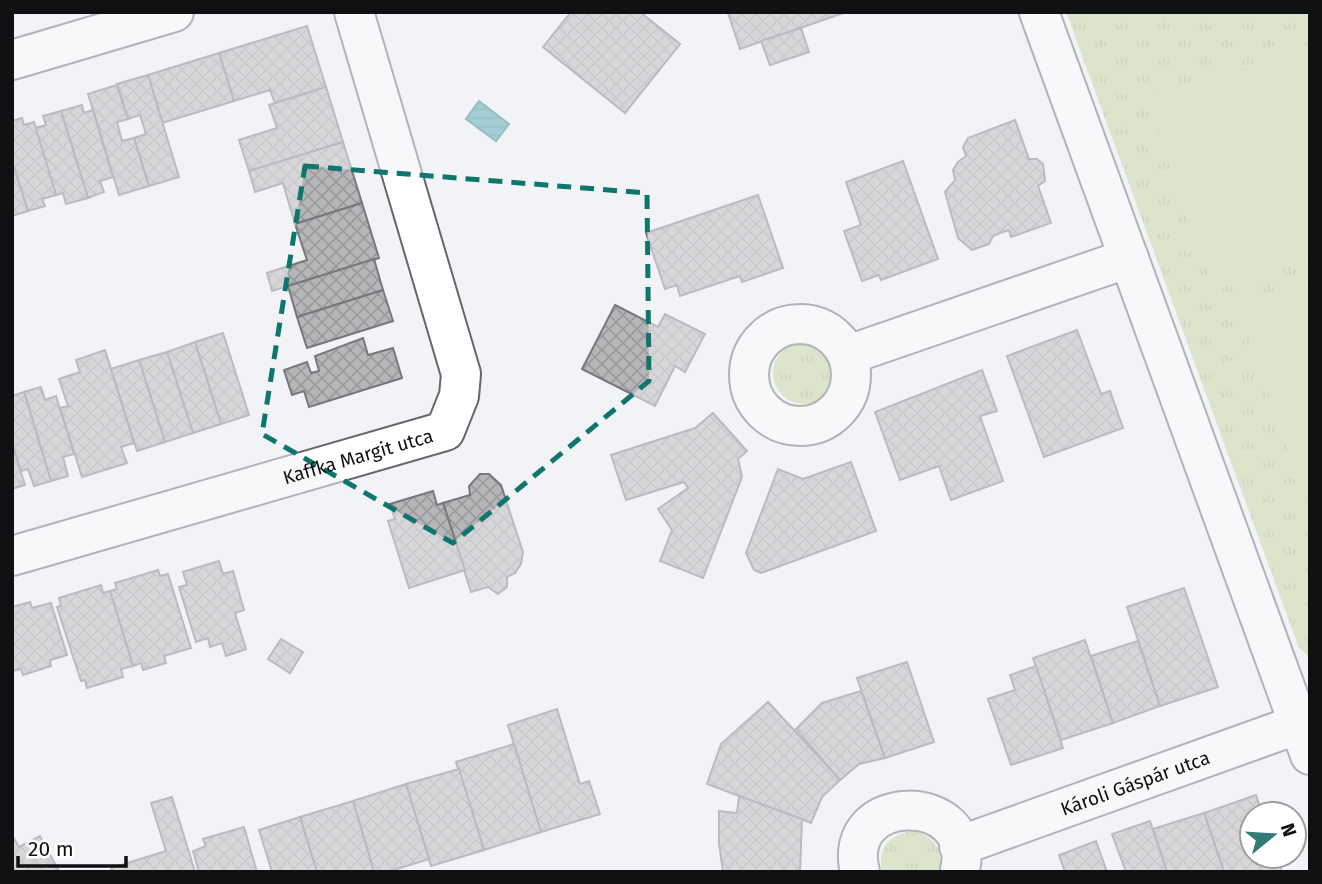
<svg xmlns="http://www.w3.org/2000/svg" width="1322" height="884" viewBox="0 0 1322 884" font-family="'Fira Sans',sans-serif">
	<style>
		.grass { fill: url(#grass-tufts) }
		.pitch { fill: #c2d298 }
		.water { fill: url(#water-rules); stroke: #32787e; stroke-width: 2 }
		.building { fill: url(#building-cross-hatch); stroke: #78777a; stroke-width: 2 }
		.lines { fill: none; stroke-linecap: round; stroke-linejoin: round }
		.street-casing { stroke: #66676a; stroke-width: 42 }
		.street { stroke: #fff; stroke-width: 38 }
		.marked { fill: none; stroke: #0f766e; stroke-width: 5; stroke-dasharray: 14 9; stroke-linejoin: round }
		.labels { text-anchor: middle; stroke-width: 7; stroke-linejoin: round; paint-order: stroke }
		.street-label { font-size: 19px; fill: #0f1011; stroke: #fff }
	</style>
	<defs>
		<pattern id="grass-tufts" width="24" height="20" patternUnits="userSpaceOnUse" patternTransform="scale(1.75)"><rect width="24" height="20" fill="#c2d298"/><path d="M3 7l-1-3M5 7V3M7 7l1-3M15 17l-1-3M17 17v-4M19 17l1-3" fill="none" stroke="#a6b382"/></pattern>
		<pattern id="water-rules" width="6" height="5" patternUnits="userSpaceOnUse" patternTransform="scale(1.75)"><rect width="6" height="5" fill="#41a5ad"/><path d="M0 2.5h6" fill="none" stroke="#35858b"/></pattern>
		<pattern id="building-cross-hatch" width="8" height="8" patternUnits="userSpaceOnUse" patternTransform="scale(1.75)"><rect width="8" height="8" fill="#b6b5b8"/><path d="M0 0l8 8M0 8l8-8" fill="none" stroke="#9b9b9d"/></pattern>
	</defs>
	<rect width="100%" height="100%" fill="#f2f3f6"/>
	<g class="grass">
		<polygon points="1066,12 1310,12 1310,44 1148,99 1214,290 1310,257 1310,281 1238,306 1310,509 1310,657 1299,648"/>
		<circle cx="804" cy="373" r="31"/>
		<path d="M 914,831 C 934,836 945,851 939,872 L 882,872 C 877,848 890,833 914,831 Z"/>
	</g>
	<g class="pitch">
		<polygon points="1310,44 1310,257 1214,290 1148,99"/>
		<polygon points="1310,281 1310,509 1238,306"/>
	</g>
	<polygon class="water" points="479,101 509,124 496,141 466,119"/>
	<g class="building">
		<polygon points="571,12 640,12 680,44 625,113 543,47"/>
		<polygon points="731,12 846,12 740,49 728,13"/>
		<polygon points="307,26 326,87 275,103 270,90 234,101 219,53"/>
		<polygon points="801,28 809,52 770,65 761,41"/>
		<polygon points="219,53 234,101 162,123 148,75"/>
		<polygon points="148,75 179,177 149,186 134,138 146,134 140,115 128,119 117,84"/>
		<polygon points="117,85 128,119 117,122 122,141 134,138 149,186 119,195 88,94"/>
		<polygon points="326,87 343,142 249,171 239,140 277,128 269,105"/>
		<polygon points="82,105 84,113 93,110 113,177 100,181 104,192 88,198 61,111"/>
		<polygon points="61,111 88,198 66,204 63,193 56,195 35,128 46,125 43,116"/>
		<polygon points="22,118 24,125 34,122 56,195 42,199 45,206 28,211 12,161 12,121"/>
		<polygon points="1015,120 1029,159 1037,159 1043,164 1045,181 1038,186 1051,223 1011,237 1009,230 1000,233 993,236 989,244 972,250 958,238 945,192 955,180 953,170 958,162 966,156 963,147 968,138"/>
		<polygon points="343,142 362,203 295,224 283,183 255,192 249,171"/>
		<polygon points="12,161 28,211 12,216"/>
		<polygon points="903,161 938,259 881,280 879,275 862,281 844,231 861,225 846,182"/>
		<polygon points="758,195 783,268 742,282 740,276 680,296 677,285 665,289 646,233"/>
		<polygon points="362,203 379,258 272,291 267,273 307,260 295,224"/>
		<polygon points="374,259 383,290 297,317 288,286"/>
		<polygon points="383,290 393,321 307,348 297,317"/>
		<polygon points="615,305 658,327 665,314 705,334 685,372 675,366 655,406 582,369"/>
		<polygon points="1077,330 1101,394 1110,391 1123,428 1044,457 1007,356"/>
		<polygon points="223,333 249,415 221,424 195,342"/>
		<polygon points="363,338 368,355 393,348 402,378 309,407 304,391 292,395 284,370 307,362 311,373 319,371 315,356"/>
		<polygon points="195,342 221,424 193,433 167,352"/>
		<polygon points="105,350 134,443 121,447 127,463 82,477 60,408 68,406 59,379 80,372 76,360"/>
		<polygon points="167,352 193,433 165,442 139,360"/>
		<polygon points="139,360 165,442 137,451 111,369"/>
		<polygon points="982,370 997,411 980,416 1003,481 951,500 939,466 900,480 875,412"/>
		<polygon points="41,387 45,400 56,396 74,454 63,457 68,476 51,481 24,392"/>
		<polygon points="24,392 51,481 34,486 28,469 21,471 12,444 12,396"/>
		<polygon points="713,413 747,451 738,459 742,477 703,578 660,561 672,530 658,509 688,488 684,482 626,500 611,455 695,428"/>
		<polygon points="12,444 25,485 12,489"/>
		<polygon points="851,462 876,531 761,573 754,570 746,553 778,469 803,479"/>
		<polygon points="480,474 489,474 501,485 523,552 521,564 515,573 507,577 507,587 498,594 488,587 471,592 443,503 470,495 469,486"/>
		<polygon points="433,491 437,505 443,503 465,570 409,588 388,521 395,519 390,504"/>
		<polygon points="219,561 223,574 233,571 244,610 235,613 246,649 226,656 222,643 210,647 208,638 196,642 179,587 187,585 183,572"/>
		<polygon points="158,570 160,576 168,574 191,648 164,656 166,663 143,670 141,663 133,666 110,591 117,589 115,583"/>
		<polygon points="101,585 103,593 110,591 133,666 121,669 123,677 87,688 85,680 81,681 57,607 61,606 59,598"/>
		<polygon points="1184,588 1218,687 1160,706 1127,607"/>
		<polygon points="30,602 32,608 51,603 67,655 50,660 51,666 23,675 21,669 12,671 12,607"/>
		<polygon points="281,639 303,652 290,673 268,659"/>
		<polygon points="1085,640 1113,723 1061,740 1033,658"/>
		<polygon points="1138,641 1160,706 1113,723 1091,656"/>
		<polygon points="907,662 934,742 885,758 857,678"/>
		<polygon points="1036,666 1063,748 1011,765 988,699 1015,690 1010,675"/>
		<polygon points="861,691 885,758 859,764 840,780 796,729 822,703"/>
		<polygon points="768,702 840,780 822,797 811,823 707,784 721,744"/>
		<polygon points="557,709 580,784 589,781 600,814 541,832 508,725"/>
		<polygon points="514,744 541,832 484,850 456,762"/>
		<polygon points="459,769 484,850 431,866 406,784"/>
		<polygon points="406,784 429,859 387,872 374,872 353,801"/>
		<polygon points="1256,795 1262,814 1252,814 1252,856 1276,856 1282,872 1224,872 1204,813"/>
		<polygon points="739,796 802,819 800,872 723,872 719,843 719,811 737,813"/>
		<polygon points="172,797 195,872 113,872 111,868 166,851 151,803"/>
		<polygon points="353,801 374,872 317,872 300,817"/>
		<polygon points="1204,813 1224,872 1167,872 1153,829"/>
		<polygon points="300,817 317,872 272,872 259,830"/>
		<polygon points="1150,821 1167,872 1126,872 1112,834"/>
		<polygon points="244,827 257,872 199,872 193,851 206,846 203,839"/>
		<polygon points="12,835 19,847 40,836 59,871 12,872"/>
		<polygon points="1096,841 1107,872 1065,872 1059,855"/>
	</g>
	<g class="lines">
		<g class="street-casing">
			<g id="street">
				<polyline points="1039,12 1310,755"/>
				<polyline points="12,60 174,12"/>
				<circle cx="800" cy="375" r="51"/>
				<polyline points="848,355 1129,258"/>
				<path id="s1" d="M 12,556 L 445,431 L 459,396 L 461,374 L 354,12"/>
				<path id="s2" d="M 959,846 L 1310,720"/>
				<path d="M 860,872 C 839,790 978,791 960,870"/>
			</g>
		</g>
		<use href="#street" class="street"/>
	</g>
	<path d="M0 0H1322V884H0ZM 305,166 L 647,193 L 649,381 L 453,543 L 262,434 Z" fill="#f2f3f6" fill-opacity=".55" fill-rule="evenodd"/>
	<path class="marked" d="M 305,166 L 647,193 L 649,381 L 453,543 L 262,434 Z"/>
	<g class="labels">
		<g class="street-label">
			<text dy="7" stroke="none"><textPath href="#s1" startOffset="360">Kaffka Margit utca</textPath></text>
			<text dy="7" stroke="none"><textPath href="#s2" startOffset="187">Károli Gáspár utca</textPath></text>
		</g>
	</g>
	<rect width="1322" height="884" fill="none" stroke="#0f1011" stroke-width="28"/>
	<g transform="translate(1273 835) rotate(72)"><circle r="33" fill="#ffffff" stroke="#9f9fa0" stroke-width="2"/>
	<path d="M0-5L12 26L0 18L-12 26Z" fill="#337b76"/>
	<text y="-10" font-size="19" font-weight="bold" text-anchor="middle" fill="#0f1011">N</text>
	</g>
	<path d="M18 856v10h108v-10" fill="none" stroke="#0f1011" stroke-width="3.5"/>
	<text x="28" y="856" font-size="21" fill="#0f1011" stroke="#ffffff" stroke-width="5" paint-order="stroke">20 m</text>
</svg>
